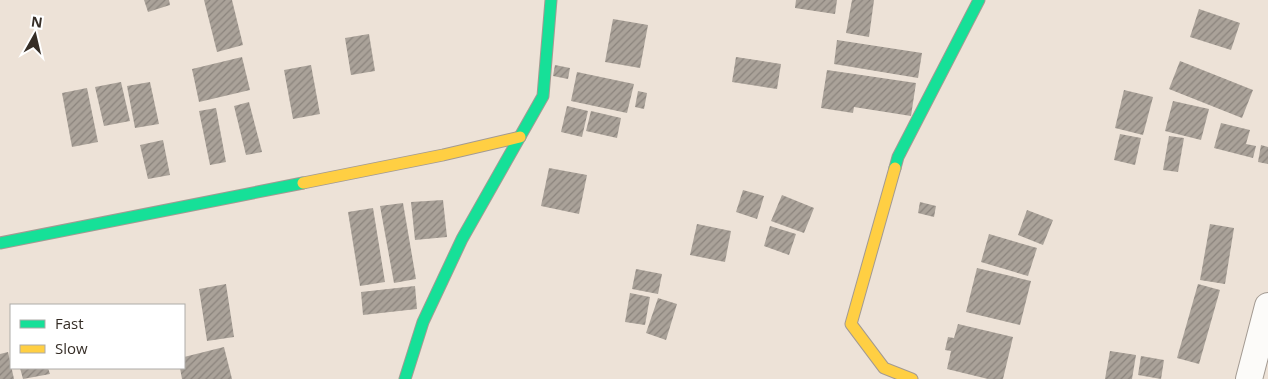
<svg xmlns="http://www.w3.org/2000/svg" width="1268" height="379" viewBox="0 0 1268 379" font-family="'Open Sans',sans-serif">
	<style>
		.building { fill: url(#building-hatch) }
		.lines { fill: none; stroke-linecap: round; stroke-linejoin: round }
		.street-casing { stroke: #a39a92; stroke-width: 28 }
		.fast-casing { stroke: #a39a92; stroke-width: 13 }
		.slow-casing { stroke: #a39a92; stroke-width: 13 }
		.street { stroke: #fcfbf9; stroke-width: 26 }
		.fast { stroke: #16e098; stroke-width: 11 }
		.slow { stroke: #ffcf43; stroke-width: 11 }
	</style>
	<defs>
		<pattern id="building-hatch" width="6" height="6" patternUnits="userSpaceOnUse" patternTransform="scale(1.25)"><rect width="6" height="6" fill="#aaa299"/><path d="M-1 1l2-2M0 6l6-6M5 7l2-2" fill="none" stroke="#8b847d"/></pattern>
	</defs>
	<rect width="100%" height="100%" fill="#ede2d7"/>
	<g class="building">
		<polygon points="144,0 169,0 170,5 148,12"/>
		<polygon points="204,0 232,0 243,45 217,52"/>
		<polygon points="796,0 837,0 835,14 795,8"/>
		<polygon points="852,0 874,0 869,37 846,33"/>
		<polygon points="1199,9 1240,23 1231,50 1190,37"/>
		<polygon points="613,19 648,25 640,68 605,62"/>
		<polygon points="369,34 375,71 351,75 345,38"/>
		<polygon points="837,40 922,53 918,78 834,64"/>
		<polygon points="242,57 250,90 199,102 192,69"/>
		<polygon points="736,57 781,64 777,89 732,82"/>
		<polygon points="1180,61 1253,90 1242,118 1169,89"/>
		<polygon points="311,65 320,114 293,119 284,70"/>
		<polygon points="555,65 570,68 568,79 553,76"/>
		<polygon points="827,70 916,83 911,116 854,107 853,113 821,108"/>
		<polygon points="577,72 634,84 627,113 571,101"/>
		<polygon points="121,82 130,121 104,126 95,87"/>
		<polygon points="150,82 159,124 135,128 127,86"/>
		<polygon points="87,88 98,142 72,147 62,93"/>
		<polygon points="1124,90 1153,97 1143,135 1115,128"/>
		<polygon points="638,91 647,93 644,109 635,107"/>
		<polygon points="1173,101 1209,109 1201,140 1165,131"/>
		<polygon points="249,102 262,152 246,155 234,106"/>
		<polygon points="567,106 588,111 582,137 561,132"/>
		<polygon points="216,108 226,162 210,165 199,111"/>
		<polygon points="591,111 621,118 617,138 586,131"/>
		<polygon points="1221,123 1250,130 1246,144 1256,146 1253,158 1214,148"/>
		<polygon points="1120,134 1141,138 1135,165 1114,160"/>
		<polygon points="1169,136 1184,138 1178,172 1163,170"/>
		<polygon points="163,140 170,175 148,179 140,145"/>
		<polygon points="1261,145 1268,147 1268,164 1258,162"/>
		<polygon points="549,168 587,175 579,214 541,206"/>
		<polygon points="743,190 764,196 757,219 736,212"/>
		<polygon points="782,195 814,208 804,233 771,221"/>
		<polygon points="443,200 447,237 415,240 411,202"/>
		<polygon points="920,202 936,206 934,217 918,213"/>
		<polygon points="403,203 416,279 394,283 380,206"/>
		<polygon points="373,208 385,282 360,286 348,212"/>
		<polygon points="1027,210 1053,220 1043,245 1018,235"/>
		<polygon points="697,224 731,231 725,262 690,255"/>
		<polygon points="1210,224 1234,228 1225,284 1200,280"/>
		<polygon points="770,226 796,234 789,255 764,246"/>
		<polygon points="989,234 1037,248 1028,276 981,262"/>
		<polygon points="977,268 1031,281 1020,325 966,312"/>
		<polygon points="636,269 662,274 658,294 632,289"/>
		<polygon points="226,284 234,337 207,341 199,289"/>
		<polygon points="1198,284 1220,290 1199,364 1177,358"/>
		<polygon points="415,286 417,309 363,315 361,292"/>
		<polygon points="630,293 650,297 645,325 625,322"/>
		<polygon points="658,298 677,304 666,340 646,333"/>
		<polygon points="958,324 1013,337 1003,379 988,379 947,369 951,351 945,350 948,337 954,338"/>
		<polygon points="224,347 232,379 182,379 180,368 184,368 184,357"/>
		<polygon points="1110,351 1136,355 1132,379 1105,379"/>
		<polygon points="8,352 14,379 0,379 0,354"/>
		<polygon points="1141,356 1164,360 1161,379 1138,375"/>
		<polygon points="20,368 48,368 50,374 23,379"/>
	</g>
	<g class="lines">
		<g class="street-casing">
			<polyline id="street" points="1249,379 1268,306"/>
		</g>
		<g class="fast-casing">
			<g id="fast">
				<polyline points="895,168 898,157 979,0"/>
				<polyline points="0,243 303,183"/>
				<polyline points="405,379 423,322 462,239 543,96 551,0"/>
			</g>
		</g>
		<g class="slow-casing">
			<g id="slow">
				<polyline points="895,168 851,324 884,368 912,379"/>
				<polyline points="303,183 443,155 520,137"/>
			</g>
		</g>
		<use href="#street" class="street"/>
		<use href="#fast" class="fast"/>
		<use href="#slow" class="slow"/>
	</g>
	<rect x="10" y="304" width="175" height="65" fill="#ffffff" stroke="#aeaba8"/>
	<rect x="20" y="320" width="25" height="8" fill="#16e098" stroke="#aeaba8"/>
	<text x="55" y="329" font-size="15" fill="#352d26">Fast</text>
	<rect x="20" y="345" width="25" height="8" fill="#ffcf43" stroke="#aeaba8"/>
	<text x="55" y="354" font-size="15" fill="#352d26">Slow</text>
	<g transform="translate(35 35) rotate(8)" stroke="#ffffff" stroke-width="4" paint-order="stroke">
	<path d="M0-4L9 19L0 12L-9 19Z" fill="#352d26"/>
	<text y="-8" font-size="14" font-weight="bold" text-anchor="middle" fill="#352d26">N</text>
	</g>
</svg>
